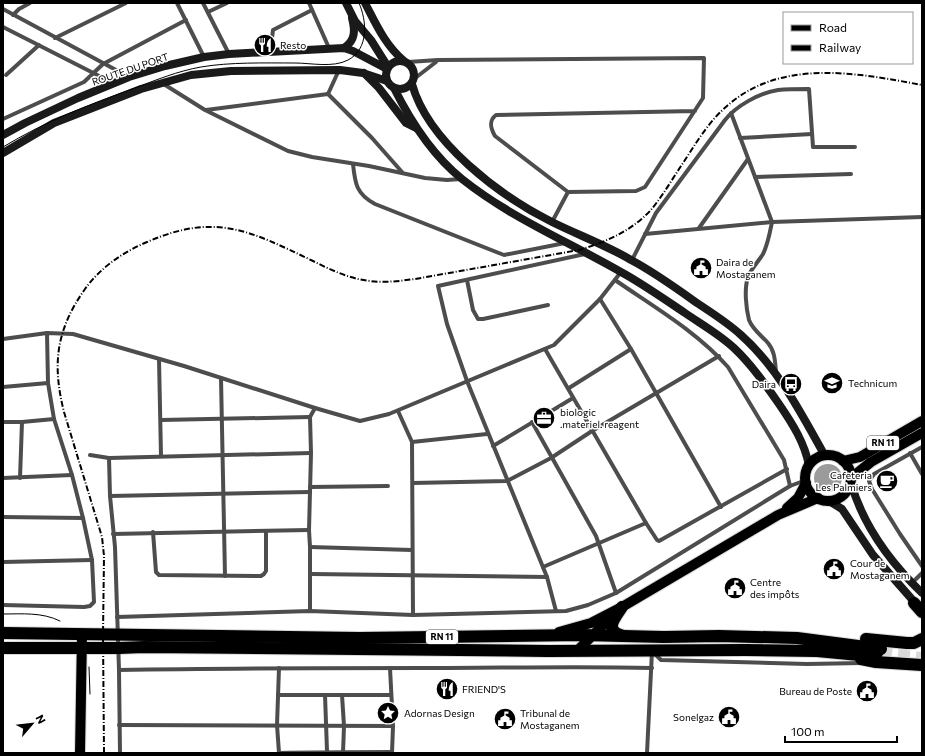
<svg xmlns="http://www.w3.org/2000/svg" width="925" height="756" viewBox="0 0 925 756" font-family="Commissioner,sans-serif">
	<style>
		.water { fill: #9b9b9b }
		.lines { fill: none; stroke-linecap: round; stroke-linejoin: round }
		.highway-tunnel { stroke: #d9d9d9; stroke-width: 12; stroke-dasharray: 12 6; stroke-linecap: butt }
		.primary-casing { stroke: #dbdbdb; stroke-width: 12 }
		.highway-casing { stroke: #dbdbdb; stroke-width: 14 }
		.street { stroke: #4d4d4d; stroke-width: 4 }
		.secondary { stroke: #1a1a1a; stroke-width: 8 }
		.primary { stroke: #000; stroke-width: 10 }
		.highway { stroke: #000; stroke-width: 12 }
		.tram { stroke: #000; stroke-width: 1 }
		.rail { stroke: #000; stroke-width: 2; stroke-dasharray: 6 2 1 2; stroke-linecap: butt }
		.labels { text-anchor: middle; stroke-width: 3; stroke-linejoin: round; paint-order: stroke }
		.shield { fill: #fff; stroke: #4c4c4c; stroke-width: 1 }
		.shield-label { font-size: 9px; font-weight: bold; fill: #000 }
		.poi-label { font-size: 10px; fill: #000; stroke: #fff; text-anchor: start }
		.street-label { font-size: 10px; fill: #000; stroke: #fff }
	</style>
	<rect width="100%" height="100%" fill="#fff"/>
	<circle class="water" cx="828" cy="478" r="14"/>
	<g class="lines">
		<polyline class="highway-tunnel" points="880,653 922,658"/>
		<g class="primary-casing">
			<g id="primary">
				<circle cx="828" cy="478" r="23"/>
				<polyline points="843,461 860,457 922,421"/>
				<polyline points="851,478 871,462 922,433"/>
				<polyline points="787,508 798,498 806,483"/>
				<polyline points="559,632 591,623 622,607 778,515 818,498"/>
				<polyline points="577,651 613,615"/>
				<polyline points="80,753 82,634"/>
			</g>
		</g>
		<g class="highway-casing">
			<g id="highway">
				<polyline points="914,603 922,612"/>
				<path d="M 622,607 C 614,619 603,631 624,636"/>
				<polyline points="3,633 359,638 582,635 664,637 719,636 797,638 881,649"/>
				<polyline points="866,639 907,643 914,643 922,639"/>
				<polyline points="3,648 119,648 144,647 548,651 746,650 817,651 859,655 877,653"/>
				<polyline points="861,659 876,662 922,665"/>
			</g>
		</g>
		<g class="street">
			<polyline points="177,3 204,57"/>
			<polyline points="203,3 229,54"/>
			<polyline points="309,3 329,48"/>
			<polyline points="3,9 129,77"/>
			<polyline points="208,12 227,3"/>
			<polyline points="13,15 19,9 30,3"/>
			<polyline points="3,27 113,83"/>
			<polyline points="55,38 126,3"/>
			<polyline points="266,52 272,38 273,30 312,10"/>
			<path d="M 408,62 L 438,60 L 704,58 L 703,98 L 645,187 L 636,191 L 568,192 L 495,136 C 491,129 488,121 496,115 L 695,111"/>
			<polyline points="6,75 39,45"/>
			<polyline points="414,79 436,62"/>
			<polyline points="162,83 205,110 288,151 312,157 369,166 425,178 447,180 461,179"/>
			<polyline points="328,94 372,138 402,172"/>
			<polyline points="328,94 339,70"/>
			<polyline points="206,110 328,94"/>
			<path d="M 731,113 L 772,222 C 770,232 768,244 763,254 C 758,262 751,269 748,277 C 744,289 746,308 749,320 C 753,330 761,335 768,343 C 775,351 775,362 776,372"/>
			<polyline points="3,119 84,82 103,64 186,20"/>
			<polyline points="740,138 812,134"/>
			<path d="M 353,164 C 355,183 356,194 375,204 L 504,255 L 565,243"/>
			<polyline points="755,177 851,174"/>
			<polyline points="552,222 568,192"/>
			<polyline points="699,228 748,159"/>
			<polyline points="645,234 772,222 922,217"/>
			<path d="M 632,260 L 656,213 L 725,120 C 736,106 759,93 778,90 C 788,89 799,89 809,89 L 813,147 L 855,147"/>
			<polyline points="467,280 473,310 478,319 483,319 548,305"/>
			<path d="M 615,280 C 654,307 696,331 728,367 L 784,460 L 790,486"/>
			<polyline points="600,299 631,349 721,507"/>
			<polyline points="3,339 47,333 73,334 184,366 315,408 360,421 389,414 554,345 600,299 621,272"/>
			<polyline points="545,349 646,523 657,540 659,541 787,469"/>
			<polyline points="159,359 161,456"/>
			<polyline points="221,378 225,576"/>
			<polyline points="3,387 48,383"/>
			<polyline points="569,388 631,349"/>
			<polyline points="398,411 412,442 413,615"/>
			<polyline points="161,420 310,417"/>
			<polyline points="3,422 22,422 54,419"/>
			<polyline points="532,422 596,536 616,593"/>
			<polyline points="412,442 487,434"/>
			<polyline points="493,446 573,398"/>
			<polyline points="922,447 874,474 869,481 872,489 900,534 922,566"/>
			<polyline points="910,453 922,474"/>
			<polyline points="90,455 109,458 110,496 115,547 119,670 120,753"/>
			<polyline points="109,458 311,453"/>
			<polyline points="3,478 72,475"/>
			<polyline points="20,478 22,422"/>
			<polyline points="413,483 507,481 551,458 592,431 719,356"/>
			<polyline points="310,487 388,486"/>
			<polyline points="110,496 310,492"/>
			<polyline points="3,517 83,518"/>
			<polyline points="153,532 156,572 159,575 261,576 264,574 266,571 266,531"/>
			<polyline points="113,534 309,530"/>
			<polyline points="310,547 412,550"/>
			<polyline points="3,562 92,560"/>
			<polyline points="543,567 646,523"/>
			<polyline points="311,574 547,577"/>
			<polyline points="912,583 922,573"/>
			<polyline points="3,605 84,607 90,606 94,602 92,560 83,518 72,475 54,419 48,383 47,333"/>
			<polyline points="310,611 310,547 309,530 311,453 310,417 315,408"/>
			<polyline points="556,611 547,577 467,381 447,324 438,286 585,254"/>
			<polyline points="117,617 310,611 413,615 566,611 588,605 616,593 790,486 806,480"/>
			<polyline points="655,654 661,660 807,664 862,663"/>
			<polyline points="390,668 393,726 392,753"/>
			<path d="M 119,670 C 221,668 323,668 425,668 C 501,668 576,666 652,668"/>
			<polyline points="278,695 391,695"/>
			<polyline points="325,695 327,751"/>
			<polyline points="342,695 344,726 343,753"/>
			<polyline points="119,725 393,726"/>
			<path d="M 279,753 C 317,752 354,752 392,752"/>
			<polyline points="279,753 277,725 279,668"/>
			<polyline points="647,753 652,651"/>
		</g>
		<g class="secondary">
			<polyline points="346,3 355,21 371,40 388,67"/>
			<path d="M 365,3 C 376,24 385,45 404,61"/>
			<path d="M 344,48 C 356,40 355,30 352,18"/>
			<circle cx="400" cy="75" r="14"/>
			<polyline points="364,73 379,88 406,123 416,128"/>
			<path d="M 412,84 C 428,142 500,196 552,222 C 578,235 606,245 631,260 C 654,272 676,288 697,303 C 712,313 728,323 741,335 C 778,368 801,413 825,456"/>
			<path d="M 394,88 C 411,122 432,155 462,179 C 511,218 567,241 621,272 C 643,284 664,299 685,313 C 701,324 719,334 734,348 C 751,364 765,384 779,404 C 792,423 805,443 809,466"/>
			<polyline points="3,135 25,123 78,98 129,77 165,66 204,57 229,54 344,48 353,51 387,69"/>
			<polyline points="3,153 54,123 141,89 191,75 231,71 340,70 363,73 387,81"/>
			<path d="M 851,483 C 863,525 891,563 922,593"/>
			<polyline points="829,501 842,509 873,555 917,605"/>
		</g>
		<use href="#primary" class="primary"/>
		<use href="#highway" class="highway"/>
		<g class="tram">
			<path d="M 3,147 C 46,121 88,105 135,88 C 156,80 178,71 201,67 C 230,62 265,63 295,63 C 311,63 333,68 348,60 C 369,49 367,21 359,3"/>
			<path d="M 3,614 C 22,614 42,612 60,621"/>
			<polyline points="89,667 90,694"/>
		</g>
		<path class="rail" d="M 104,753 L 103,635 L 104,556 L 102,537 L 64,412 C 52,364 56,330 85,289 C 100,268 123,252 147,242 C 216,212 250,231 313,261 C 331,270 350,279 370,281 C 385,283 400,281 415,279 L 579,250 C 606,242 631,231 650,211 C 662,197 671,181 681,166 C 695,145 708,122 727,106 C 781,58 858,73 922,85"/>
	</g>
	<defs>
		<g id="restaurant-disc" transform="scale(1.15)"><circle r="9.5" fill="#000" stroke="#fff"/><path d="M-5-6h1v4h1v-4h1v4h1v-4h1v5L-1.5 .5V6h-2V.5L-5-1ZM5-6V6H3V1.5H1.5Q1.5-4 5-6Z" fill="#fff"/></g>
		<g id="civic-disc" transform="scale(1.15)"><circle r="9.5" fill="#000" stroke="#fff"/><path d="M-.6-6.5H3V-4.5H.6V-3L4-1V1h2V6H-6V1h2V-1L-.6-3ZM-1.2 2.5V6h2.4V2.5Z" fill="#fff"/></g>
		<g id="school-disc" transform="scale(1.15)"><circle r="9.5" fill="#000" stroke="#fff"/><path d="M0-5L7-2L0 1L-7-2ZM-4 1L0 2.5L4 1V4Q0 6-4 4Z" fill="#fff"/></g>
		<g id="bus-disc" transform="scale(1.15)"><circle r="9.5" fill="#000" stroke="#fff"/><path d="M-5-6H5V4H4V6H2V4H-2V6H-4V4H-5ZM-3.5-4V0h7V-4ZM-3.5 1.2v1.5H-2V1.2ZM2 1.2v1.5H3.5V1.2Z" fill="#fff"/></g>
		<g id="office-disc" transform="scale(1.15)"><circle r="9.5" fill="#000" stroke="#fff"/><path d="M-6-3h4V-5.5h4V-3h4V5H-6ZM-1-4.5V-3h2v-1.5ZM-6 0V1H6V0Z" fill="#fff"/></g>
		<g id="cafe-disc" transform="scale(1.15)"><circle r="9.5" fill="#000" stroke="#fff"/><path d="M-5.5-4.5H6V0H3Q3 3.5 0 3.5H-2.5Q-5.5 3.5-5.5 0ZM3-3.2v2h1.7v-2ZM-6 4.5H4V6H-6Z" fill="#fff"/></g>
		<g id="sight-disc" transform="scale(1.15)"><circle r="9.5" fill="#000" stroke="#fff"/><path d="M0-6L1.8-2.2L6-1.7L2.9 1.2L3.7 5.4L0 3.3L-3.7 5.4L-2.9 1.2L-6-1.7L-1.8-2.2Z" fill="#fff"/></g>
	</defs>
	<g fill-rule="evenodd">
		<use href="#restaurant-disc" x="265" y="45"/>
		<use href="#civic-disc" x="701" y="268"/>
		<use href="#school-disc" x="832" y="383"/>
		<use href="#bus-disc" x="791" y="384"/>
		<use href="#office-disc" x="544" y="418"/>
		<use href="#cafe-disc" x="887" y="481"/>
		<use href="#civic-disc" x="834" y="569"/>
		<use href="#civic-disc" x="735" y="588"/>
		<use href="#restaurant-disc" x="447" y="689"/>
		<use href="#civic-disc" x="867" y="691"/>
		<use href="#sight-disc" x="388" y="713"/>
		<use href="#civic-disc" x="729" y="717"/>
		<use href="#civic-disc" x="505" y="719"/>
	</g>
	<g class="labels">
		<g class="shield">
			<rect x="867" y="436" width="32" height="14" rx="3"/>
			<rect x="426" y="630" width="32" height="14" rx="3"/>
		</g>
		<g class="shield-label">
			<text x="883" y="446">RN 11</text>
			<text x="442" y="640">RN 11</text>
		</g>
		<g class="poi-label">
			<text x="280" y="49">Resto</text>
			<text x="716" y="266">Daira de<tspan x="716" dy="12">Mostaganem</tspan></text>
			<text x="848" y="387">Technicum</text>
			<text x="776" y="388" text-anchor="end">Daira</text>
			<text x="560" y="416">biologic<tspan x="560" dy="12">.materiel. reagent</tspan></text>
			<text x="872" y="479" text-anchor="end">Cafeteria<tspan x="872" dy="12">Les Palmiers</tspan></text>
			<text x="850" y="567">Cour de<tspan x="850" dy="12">Mostaganem</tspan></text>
			<text x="750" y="586">Centre<tspan x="750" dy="12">des impôts</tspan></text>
			<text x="462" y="693">FRIEND'S</text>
			<text x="852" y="695" text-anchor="end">Bureau de Poste</text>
			<text x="404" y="717">Adornas Design</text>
			<text x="520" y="717">Tribunal de<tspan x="520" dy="12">Mostaganem</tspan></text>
			<text x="714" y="721" text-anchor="end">Sonelgaz</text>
		</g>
		<g class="street-label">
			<text transform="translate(130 69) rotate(-19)" y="4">ROUTE DU PORT</text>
		</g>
	</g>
	<rect width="925" height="756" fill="none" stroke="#000000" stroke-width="8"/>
	<rect x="783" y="12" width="130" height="52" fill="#ffffff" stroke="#999999"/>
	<rect x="791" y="25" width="20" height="6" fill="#000000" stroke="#999999"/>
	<text x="819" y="32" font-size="12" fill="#000000">Road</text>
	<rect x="791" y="45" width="20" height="6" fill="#000000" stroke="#999999"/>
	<text x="819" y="52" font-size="12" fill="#000000">Railway</text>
	<g transform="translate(32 724) rotate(62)" stroke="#ffffff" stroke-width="3" paint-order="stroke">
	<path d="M0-3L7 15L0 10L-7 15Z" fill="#000000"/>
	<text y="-6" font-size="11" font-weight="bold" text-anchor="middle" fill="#000000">N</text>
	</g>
	<path d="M785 736v6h112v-6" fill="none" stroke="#000000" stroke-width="2"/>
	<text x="791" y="736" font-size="12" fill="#000000" stroke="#ffffff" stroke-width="3" paint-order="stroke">100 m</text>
</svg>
